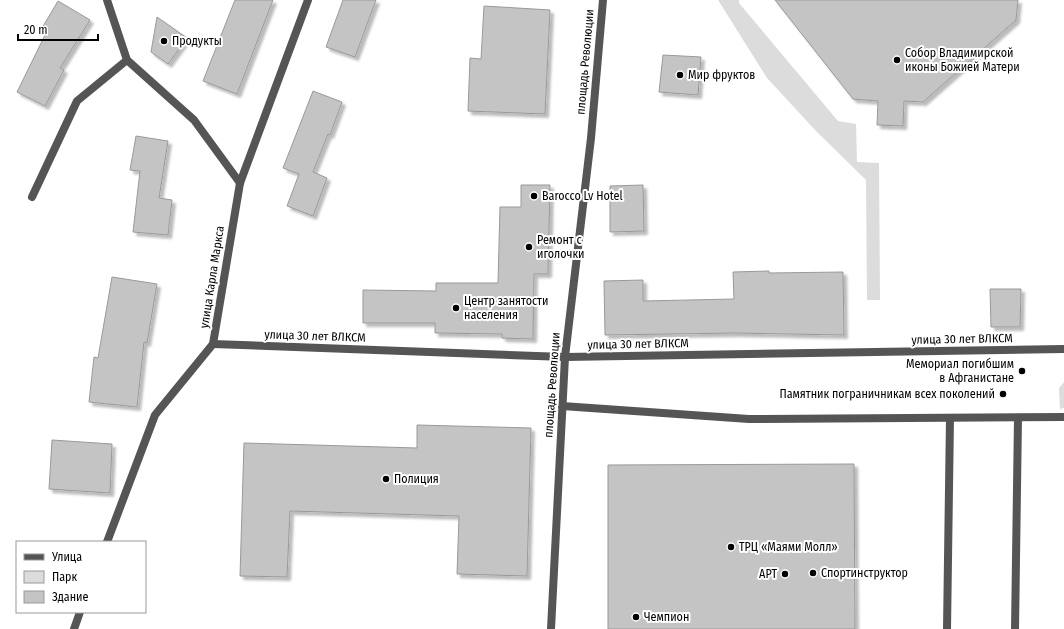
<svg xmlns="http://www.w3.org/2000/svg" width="1064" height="629" viewBox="0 0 1064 629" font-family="'Fira Sans Condensed',sans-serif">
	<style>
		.green { fill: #dcdcdc }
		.building { fill: #c4c4c4; stroke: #999; filter: url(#shadow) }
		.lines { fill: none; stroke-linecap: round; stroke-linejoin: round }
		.lane { stroke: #555; stroke-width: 8 }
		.street { stroke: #555; stroke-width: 8 }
		.poi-dot { fill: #000; stroke: #fff; stroke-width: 1.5 }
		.labels { text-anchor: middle; stroke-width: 4; stroke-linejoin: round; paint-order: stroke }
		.poi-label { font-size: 12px; fill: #000; stroke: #fff; text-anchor: start }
		.street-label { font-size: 12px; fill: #000; stroke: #fff }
	</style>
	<defs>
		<filter id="shadow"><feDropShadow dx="3.5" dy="3.5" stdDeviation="1" flood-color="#0004"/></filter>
	</defs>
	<rect width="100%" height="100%" fill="#fff"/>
	<g class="green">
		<polygon points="718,0 739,0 739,3 838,121 856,124 857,162 879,163 880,300 867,300 866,180 816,131 767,78"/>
		<polygon points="1064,382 1064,408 1060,409 1059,388"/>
	</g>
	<g class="building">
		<polygon points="235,0 273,0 237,94 203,81"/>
		<polygon points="343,0 376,0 355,57 326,47"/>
		<polygon points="775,0 1018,0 1016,20 923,102 904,101 903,126 877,125 878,101 853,99"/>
		<polygon points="58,1 90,20 60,68 64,70 45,106 17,92 47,31 42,28"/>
		<polygon points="484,6 550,10 545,114 468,111 470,58 481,59"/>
		<polygon points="157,17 187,38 168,64 151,52"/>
		<polygon points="663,55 701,57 698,95 659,92"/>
		<polygon points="313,91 342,102 330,135 328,134 313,172 327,178 313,216 287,206 299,174 283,168"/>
		<polygon points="136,136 168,141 159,198 172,200 168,235 133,232 140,171 130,170"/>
		<polygon points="521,185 550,185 548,274 534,274 533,339 502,338 502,334 435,333 435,323 363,323 363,290 436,291 436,283 498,283 500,207 521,207"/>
		<polygon points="643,185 644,231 610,232 610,186"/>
		<polygon points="769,271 769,273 843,272 844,335 734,333 605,335 604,281 643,280 643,301 734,299 733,272"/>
		<polygon points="112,277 157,284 147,343 144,342 137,407 89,402 94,357 98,358"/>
		<polygon points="990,289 1021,289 1020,327 991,327"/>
		<polygon points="417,425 531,428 527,576 457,574 459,516 290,511 287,577 240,576 244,443 417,448"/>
		<polygon points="52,440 112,444 110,493 49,489"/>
		<polygon points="854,464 855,629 608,629 608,465"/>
	</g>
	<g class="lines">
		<g class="lane">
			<polyline points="947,629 950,418"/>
			<polyline points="1015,629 1018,418"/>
		</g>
		<g class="street">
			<polyline points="107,0 127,60 194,120 240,183"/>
			<polyline points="32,197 77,101 127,60"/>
			<polyline points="213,344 565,357 1064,349"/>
			<polyline points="562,406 749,419 1064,417"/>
			<polyline points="107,542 155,415 213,344 240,183 308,0"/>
			<polyline points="74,629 80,612"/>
			<polyline points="551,629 565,357 591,138 603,0"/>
		</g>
	</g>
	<g class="poi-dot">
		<circle cx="164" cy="41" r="4"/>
		<circle cx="897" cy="60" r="4"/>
		<circle cx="680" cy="75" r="4"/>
		<circle cx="534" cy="196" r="4"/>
		<circle cx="529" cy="247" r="4"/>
		<circle cx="456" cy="308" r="4"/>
		<circle cx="1022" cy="371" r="4"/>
		<circle cx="1003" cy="394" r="4"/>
		<circle cx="386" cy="479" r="4"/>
		<circle cx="731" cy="547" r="4"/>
		<circle cx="813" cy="573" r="4"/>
		<circle cx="785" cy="574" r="4"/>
		<circle cx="636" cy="617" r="4"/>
	</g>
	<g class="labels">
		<g class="poi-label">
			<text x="172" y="45">Продукты</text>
			<text x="905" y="57">Собор Владимирской<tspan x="905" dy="14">иконы Божией Матери</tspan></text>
			<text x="688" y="79">Мир фруктов</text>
			<text x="542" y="200">Barocco Lv Hotel</text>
			<text x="537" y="244">Ремонт с<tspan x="537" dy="14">иголочки</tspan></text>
			<text x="464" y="305">Центр занятости<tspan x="464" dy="14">населения</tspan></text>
			<text x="1014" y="368" text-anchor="end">Мемориал погибшим<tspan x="1014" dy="14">в Афганистане</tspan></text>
			<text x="995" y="398" text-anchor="end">Памятник пограничникам всех поколений</text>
			<text x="394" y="483">Полиция</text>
			<text x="739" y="551">ТРЦ «Маями Молл»</text>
			<text x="821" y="577">Спортинструктор</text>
			<text x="777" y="578" text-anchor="end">АРТ</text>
			<text x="644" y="621">Чемпион</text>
		</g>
		<g class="street-label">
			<text transform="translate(585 62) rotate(-85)" y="4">площадь Революции</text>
			<text transform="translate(212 277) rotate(-81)" y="4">улица Карла Маркса</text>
			<text transform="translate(315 336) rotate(2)" y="4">улица 30 лет ВЛКСМ</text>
			<text transform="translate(962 339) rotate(-1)" y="4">улица 30 лет ВЛКСМ</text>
			<text transform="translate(638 344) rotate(-1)" y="4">улица 30 лет ВЛКСМ</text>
			<text transform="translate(552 385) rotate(-86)" y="4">площадь Революции</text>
		</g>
	</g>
	<rect x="16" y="541" width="130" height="72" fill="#ffffff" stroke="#999999"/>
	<rect x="24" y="554" width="20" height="6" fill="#555555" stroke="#999999"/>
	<text x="52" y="561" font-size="12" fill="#000000">Улица</text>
	<rect x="24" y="571" width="20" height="12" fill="#dcdcdc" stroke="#999999"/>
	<text x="52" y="581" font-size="12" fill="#000000">Парк</text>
	<rect x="24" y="591" width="20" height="12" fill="#c4c4c4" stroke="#999999"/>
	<text x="52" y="601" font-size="12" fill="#000000">Здание</text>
	<path d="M18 34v6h80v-6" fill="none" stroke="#000000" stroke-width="2"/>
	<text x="24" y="34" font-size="12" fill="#000000" stroke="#ffffff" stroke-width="3" paint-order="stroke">20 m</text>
</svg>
